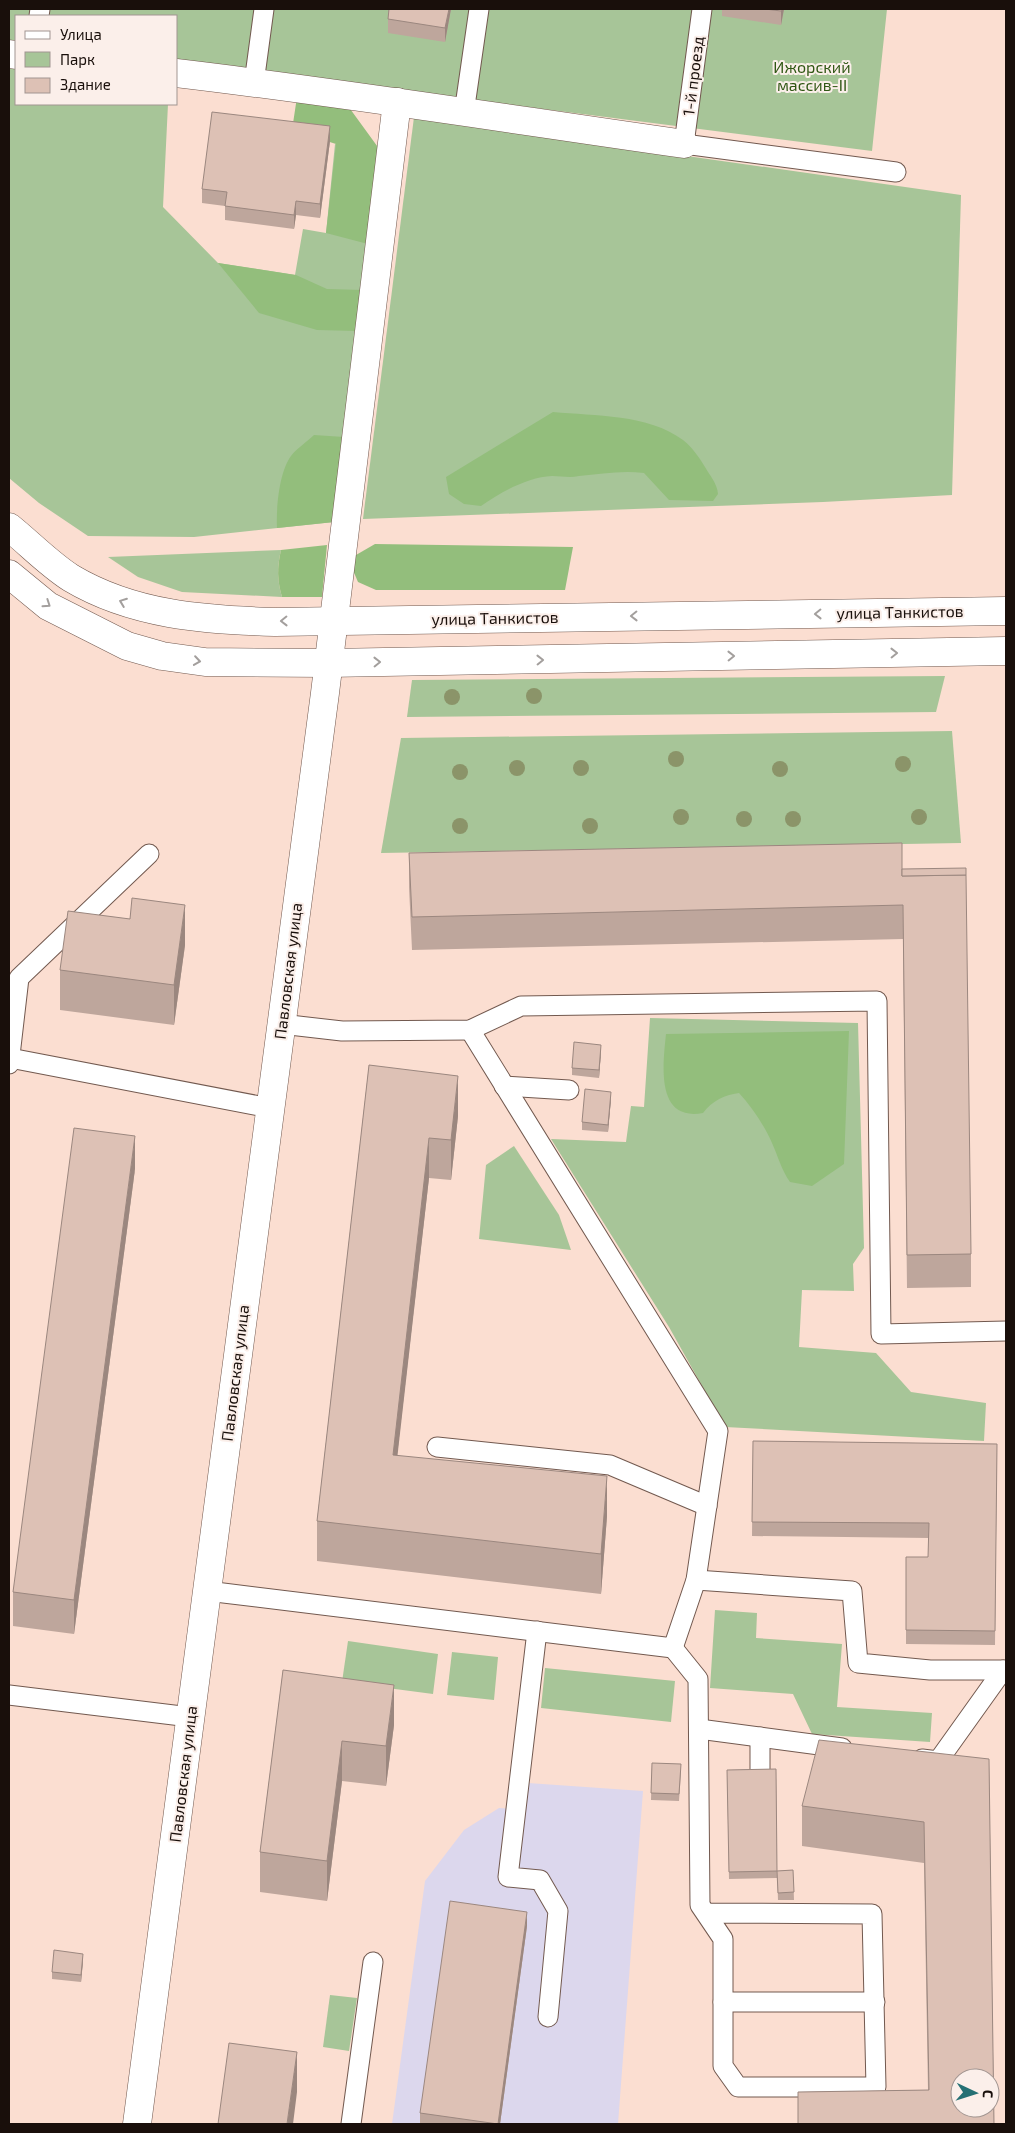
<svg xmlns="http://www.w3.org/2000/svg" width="1015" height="2133" viewBox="0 0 1015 2133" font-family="'Exo 2',sans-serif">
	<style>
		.education { fill: #dcd7ed }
		.green { fill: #a7c598 }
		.forest { fill: #93be7c }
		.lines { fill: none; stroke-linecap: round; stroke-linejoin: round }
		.lane-casing { stroke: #72594f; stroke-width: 21 }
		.street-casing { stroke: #72594f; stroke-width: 29 }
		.secondary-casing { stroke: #72594f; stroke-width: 29 }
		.lane { stroke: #fff; stroke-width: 19 }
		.street { stroke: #fff; stroke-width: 28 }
		.secondary { stroke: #fff; stroke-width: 28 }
		.tree { fill: #8b9469 }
		.wall { fill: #bea69c }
		.shaded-wall { fill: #9b877f }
		.building { fill: #ddc1b5; stroke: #9b877f; fill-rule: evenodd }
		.oneway { stroke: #a39f9d }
		.labels { text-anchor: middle; stroke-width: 4; stroke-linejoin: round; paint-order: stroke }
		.park-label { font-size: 16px; fill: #305714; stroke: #fbefea }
		.street-label { font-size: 16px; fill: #190f0b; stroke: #fbefea }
	</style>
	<rect width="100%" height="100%" fill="#fbded1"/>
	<polygon class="education" points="528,1783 643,1791 618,2124 392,2124 425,1881 464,1830 499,1808 525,1810"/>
	<g class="green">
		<polygon points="9,9 887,9 872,151 176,62 176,16 16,16 16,41 9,40"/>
		<polygon points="9,66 16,67 16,104 168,104 163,207 218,263 295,275 303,229 326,233 335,144 380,150 334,522 194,537 88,536 39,503 9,478"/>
		<polygon points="414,117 961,195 952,495 823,502 363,519"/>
		<path d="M 281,550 C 277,567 277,580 282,597 L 182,592 L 138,577 L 108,557 Z"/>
		<polygon points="945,676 936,712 407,717 412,680"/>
		<polygon points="952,731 961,843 381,853 401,738"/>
		<polygon points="650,1018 858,1023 864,1248 853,1264 854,1291 802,1290 799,1347 876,1353 911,1392 986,1403 984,1441 725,1427 669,1327 551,1139 626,1142 631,1106 644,1107"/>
		<polygon points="514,1146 559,1215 571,1250 479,1239 486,1165"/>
		<polygon points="715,1610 757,1613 756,1638 842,1644 837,1707 932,1713 930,1742 812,1734 793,1694 710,1688"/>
		<polygon points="348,1641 438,1654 433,1694 342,1682"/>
		<polygon points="452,1652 498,1657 494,1700 447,1695"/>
		<polygon points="545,1668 675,1681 671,1722 541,1708"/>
		<polygon points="330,1995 357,1998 349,2051 323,2047"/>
	</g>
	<g class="forest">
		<polygon points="297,97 348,106 380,150 368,244 326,233 336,144 292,130"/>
		<polygon points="218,263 296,275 327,289 363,290 357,331 317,330 259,313"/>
		<path d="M 553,412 C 595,416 648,414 683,440 C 692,447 699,457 705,467 C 710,476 717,483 718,494 L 713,501 L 669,500 L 644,473 C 622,470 601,474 579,476 C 570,478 561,476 552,476 C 528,477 501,492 481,506 L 464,504 L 449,494 L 446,477 Z"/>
		<path d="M 314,435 L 344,437 L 334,522 L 277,528 C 276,509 279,472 291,456 C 297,448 307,442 314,435 Z"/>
		<polygon points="375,544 573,547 565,590 376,590 358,582 352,568 356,555"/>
		<path d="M 327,545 L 322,597 L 282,597 C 277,580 277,567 281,550 Z"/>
		<path d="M 849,1031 L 844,1164 L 812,1186 L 790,1182 C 781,1169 778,1156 772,1143 C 764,1125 752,1107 739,1093 C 724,1095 712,1101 703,1113 C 655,1122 663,1064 666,1034 Z"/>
	</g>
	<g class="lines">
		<g class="lane-casing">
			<g id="lane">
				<polyline points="702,9 684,144 896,172"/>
				<polyline points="39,16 40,9"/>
				<polyline points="254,83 264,9"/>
				<polyline points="464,113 479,9"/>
				<polyline points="281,1024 342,1031 470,1030 521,1006 877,1001 881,1334 1006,1331"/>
				<polyline points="10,1058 270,1108"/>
				<polyline points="9,1064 19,978 149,854"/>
				<polyline points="504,1086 569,1090"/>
				<polyline points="437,1447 610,1465 707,1506"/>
				<polyline points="696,1580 852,1591 858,1663 930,1670 1006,1670"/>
				<polyline points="207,1591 673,1648 696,1580 718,1431 470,1030"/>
				<polyline points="537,1631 508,1877 540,1880 558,1911 548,2017"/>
				<polyline points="673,1648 698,1679 700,1905 723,1939 723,2066 738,2087 876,2087 872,1914 706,1913"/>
				<polyline points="9,1695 190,1717"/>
				<polyline points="699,1729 842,1748"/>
				<polyline points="760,1737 760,1777"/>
				<polyline points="922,1759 938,1761 1003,1670"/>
				<polyline points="723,2002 875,2002"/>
				<polyline points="351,2124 373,1962"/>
			</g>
		</g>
		<g class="street-casing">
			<g id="street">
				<polyline points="9,54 16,55"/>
				<path d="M 176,73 C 346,93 515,120 684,144"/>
				<polyline points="137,2124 325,693 397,102"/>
			</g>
		</g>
		<g class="secondary-casing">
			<g id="secondary">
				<path d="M 9,527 C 29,543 49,564 71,578 C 133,615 205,620 275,622 L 1006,611"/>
				<polyline points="9,574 48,606 127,646 162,656 205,662 328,663 1006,651"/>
			</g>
		</g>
		<use href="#lane" class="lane"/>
		<use href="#street" class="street"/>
		<use href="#secondary" class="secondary"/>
	</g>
	<g class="tree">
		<circle cx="534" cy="696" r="8"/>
		<circle cx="452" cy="697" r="8"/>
		<circle cx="676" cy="759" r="8"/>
		<circle cx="903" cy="764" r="8"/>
		<circle cx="517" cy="768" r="8"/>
		<circle cx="581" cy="768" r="8"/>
		<circle cx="780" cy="769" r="8"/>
		<circle cx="460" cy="772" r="8"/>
		<circle cx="681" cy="817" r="8"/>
		<circle cx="919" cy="817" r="8"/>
		<circle cx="744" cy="819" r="8"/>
		<circle cx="793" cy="819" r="8"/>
		<circle cx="460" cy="826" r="8"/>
		<circle cx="590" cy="826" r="8"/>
	</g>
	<g class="wall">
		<polygon points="389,9 451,9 445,42 388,33 388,19"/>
		<polygon points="722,9 784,9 781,25 722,16"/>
		<polygon points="330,141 320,218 296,215 294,229 225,220 225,206 202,203 202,189"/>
		<polygon points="409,853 902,869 971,1254 971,1287 907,1288 903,939 412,950 409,887"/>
		<polygon points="185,945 174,1025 60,1010 60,970"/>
		<polygon points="601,1052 599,1078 572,1075 572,1068"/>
		<polygon points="369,1065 458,1116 451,1180 429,1178 397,1455 607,1516 601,1594 317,1561 317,1521"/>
		<polygon points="611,1099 608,1132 582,1130 582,1122"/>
		<polygon points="135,1169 74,1634 13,1626 13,1592"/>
		<polygon points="753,1441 997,1444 995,1645 906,1644 906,1557 928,1557 929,1538 752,1536"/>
		<polygon points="283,1670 394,1725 386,1786 342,1781 327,1901 260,1892 260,1852"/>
		<polygon points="989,1759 994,2124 798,2124 798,2092 928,2090 924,1863 802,1846 802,1806"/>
		<polygon points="652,1763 681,1772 679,1801 651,1800"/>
		<polygon points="776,1769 777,1878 729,1879 727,1770"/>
		<polygon points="793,1870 794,1900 778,1900 777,1871"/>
		<polygon points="527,1926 500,2124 420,2124 420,2113"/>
		<polygon points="83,1961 81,1982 52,1979 52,1972"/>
	</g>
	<g class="shaded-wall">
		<polygon points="449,9 451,9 445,42 445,28"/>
		<polygon points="782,9 784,9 781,25 781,11"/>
		<polygon points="330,126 330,141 320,218 320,204"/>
		<polygon points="296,201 296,215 294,229 294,215"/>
		<polygon points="185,905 185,945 174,1025 174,985"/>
		<polygon points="601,1045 601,1052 599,1078 599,1070"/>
		<polygon points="458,1076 458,1116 451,1180 451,1140"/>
		<polygon points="611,1092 611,1099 608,1132 608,1125"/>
		<polygon points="135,1136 135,1169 74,1634 74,1600"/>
		<polygon points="429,1138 429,1178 393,1495 393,1455"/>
		<polygon points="607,1476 607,1516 601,1594 601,1554"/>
		<polygon points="394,1685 394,1725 386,1786 386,1746"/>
		<polygon points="342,1741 342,1781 327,1901 327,1861"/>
		<polygon points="527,1912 527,1926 500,2124 498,2124"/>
		<polygon points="83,1954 83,1961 81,1982 81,1975"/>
		<polygon points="297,2052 297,2092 293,2124 287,2124"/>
	</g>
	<g class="building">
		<polygon points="389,9 449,9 445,28 388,19"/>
		<polygon points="765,9 782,9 781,11"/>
		<polygon points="212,112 330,126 320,204 296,201 294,215 225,206 227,192 202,189"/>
		<polygon points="902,843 902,876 966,875 971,1254 907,1255 903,905 412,917 409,853"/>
		<polygon points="966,868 966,875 902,876 902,869"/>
		<polygon points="132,898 185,905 174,985 60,970 68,911 130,919"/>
		<polygon points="574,1042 601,1045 599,1070 572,1068"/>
		<polygon points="369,1065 458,1076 451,1140 429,1138 393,1455 607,1476 601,1554 317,1521"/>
		<polygon points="585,1089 611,1092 608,1125 582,1122"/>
		<polygon points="74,1128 135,1136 74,1600 13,1592"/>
		<polygon points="753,1441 997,1444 995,1631 906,1630 906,1557 928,1557 929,1523 752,1522"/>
		<polygon points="283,1670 394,1685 386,1746 342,1741 327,1861 260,1852"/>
		<path d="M 819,1740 L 989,1759 L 994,2124 L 798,2124 L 798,2092 L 929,2090 L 924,1822 L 802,1806 ZM 960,2078 L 990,2078 L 990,2108 L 960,2108 Z"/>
		<polygon points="652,1763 681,1764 679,1794 651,1793"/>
		<polygon points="776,1769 777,1871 729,1872 727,1770"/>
		<polygon points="793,1870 794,1892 778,1893 777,1871"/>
		<polygon points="450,1901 527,1912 498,2124 420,2113"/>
		<polygon points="54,1950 83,1954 81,1975 52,1972"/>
		<polygon points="229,2043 297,2052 287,2124 218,2124"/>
	</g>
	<defs><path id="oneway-chevron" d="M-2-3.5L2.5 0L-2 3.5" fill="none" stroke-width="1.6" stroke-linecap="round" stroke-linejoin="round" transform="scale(1.25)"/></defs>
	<g class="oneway">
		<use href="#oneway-chevron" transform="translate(123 602) rotate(-159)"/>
		<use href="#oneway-chevron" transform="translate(47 604) rotate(34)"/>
		<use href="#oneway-chevron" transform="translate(818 614) rotate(179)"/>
		<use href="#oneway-chevron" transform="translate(634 616) rotate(179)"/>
		<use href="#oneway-chevron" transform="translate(284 621) rotate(179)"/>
		<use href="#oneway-chevron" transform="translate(894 653) rotate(-1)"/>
		<use href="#oneway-chevron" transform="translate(731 656) rotate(-1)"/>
		<use href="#oneway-chevron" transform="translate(540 660) rotate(-1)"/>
		<use href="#oneway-chevron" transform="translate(197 661) rotate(8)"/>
		<use href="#oneway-chevron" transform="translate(377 662) rotate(-1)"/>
	</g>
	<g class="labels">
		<g class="park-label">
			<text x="812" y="73">Ижорский<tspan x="812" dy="18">массив-II</tspan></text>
		</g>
		<g class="street-label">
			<text transform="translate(693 76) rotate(-83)" y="6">1-й проезд</text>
			<text transform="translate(900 612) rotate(-1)" y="6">улица Танкистов</text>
			<text transform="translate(495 618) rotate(-1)" y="6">улица Танкистов</text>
			<text transform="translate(288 971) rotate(-83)" y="6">Павловская улица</text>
			<text transform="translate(235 1373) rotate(-83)" y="6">Павловская улица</text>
			<text transform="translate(183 1774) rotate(-83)" y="6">Павловская улица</text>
		</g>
	</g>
	<rect width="1015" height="2133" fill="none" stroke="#190f0b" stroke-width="20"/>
	<rect x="15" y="15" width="162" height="90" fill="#fbefea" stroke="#a19591"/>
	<rect x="25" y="31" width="25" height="8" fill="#ffffff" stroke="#a19591"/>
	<text x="60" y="40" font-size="15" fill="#190f0b">Улица</text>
	<rect x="25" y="52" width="25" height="15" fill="#a7c598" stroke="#a19591"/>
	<text x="60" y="65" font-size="15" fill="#190f0b">Парк</text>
	<rect x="25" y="78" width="25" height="15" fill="#ddc1b5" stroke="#a19591"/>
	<text x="60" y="90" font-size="15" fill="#190f0b">Здание</text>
	<g transform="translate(975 2093) rotate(94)"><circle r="24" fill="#fbefea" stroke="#a19591"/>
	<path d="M0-4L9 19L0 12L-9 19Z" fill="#257074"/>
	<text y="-8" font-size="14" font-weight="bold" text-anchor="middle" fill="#190f0b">С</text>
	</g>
</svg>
